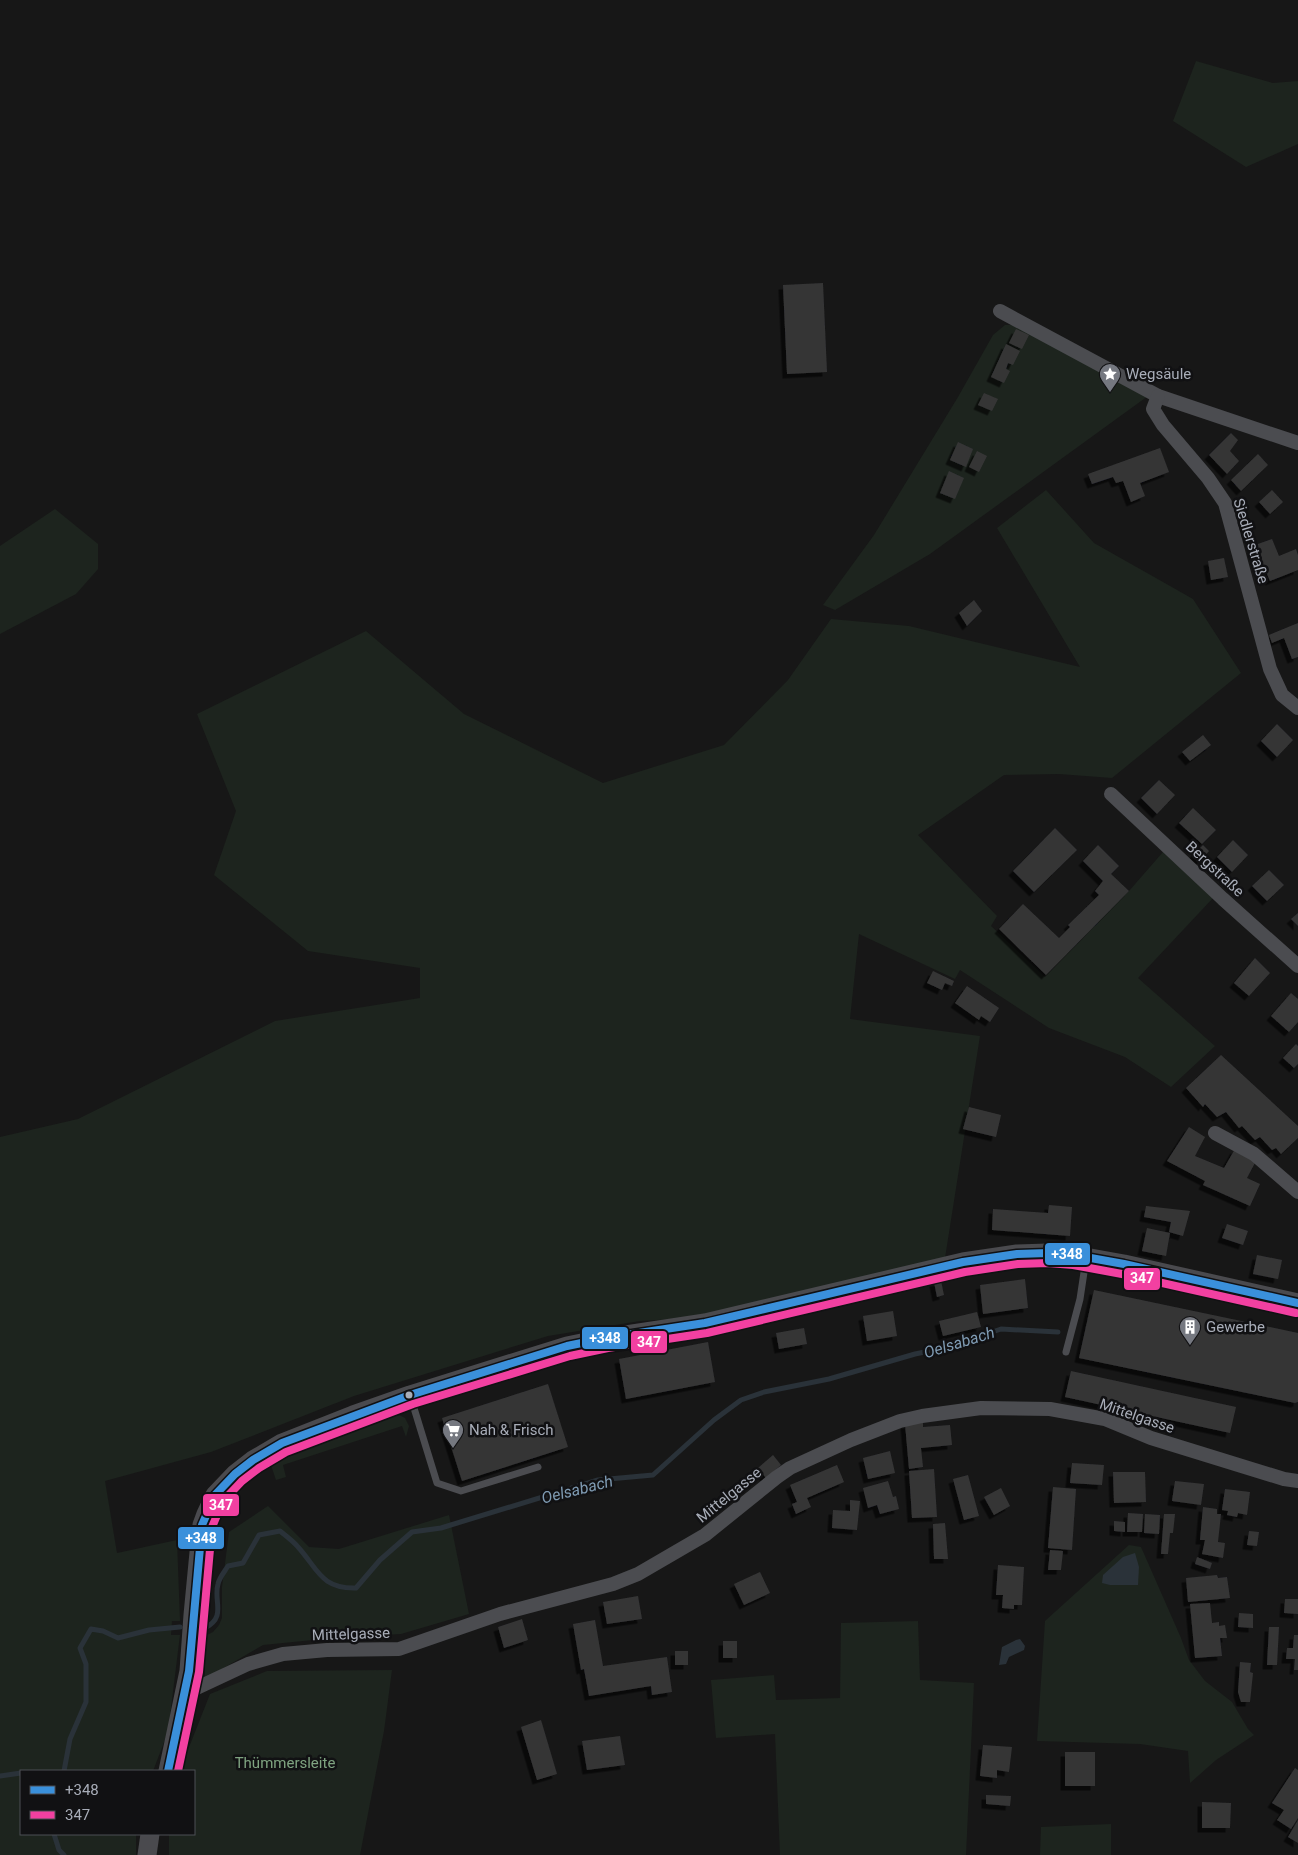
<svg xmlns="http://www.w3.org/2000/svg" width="1298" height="1855" viewBox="0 0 1298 1855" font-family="Roboto,sans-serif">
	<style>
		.green { fill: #1d241e }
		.water { fill: #2a3239 }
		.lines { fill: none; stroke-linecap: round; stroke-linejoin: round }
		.stream { stroke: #2a3239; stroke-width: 5 }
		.building { fill: #353536; filter: url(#shadow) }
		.service { stroke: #4b4c50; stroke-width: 7 }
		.minor { stroke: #4b4c50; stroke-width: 14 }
		.secondary { stroke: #4a4a4e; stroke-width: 19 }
		.bus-1-casing { stroke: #111113; stroke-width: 11 }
		.bus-2-casing { stroke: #111113; stroke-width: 11 }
		.bus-1 { stroke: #3a90db; stroke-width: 8 }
		.bus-2 { stroke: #f240a1; stroke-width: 8 }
		.bus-dot { fill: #a8adb8; stroke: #111113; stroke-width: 2 }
		.labels { text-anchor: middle; stroke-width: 5; stroke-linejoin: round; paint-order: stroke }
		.poi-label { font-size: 15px; fill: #a8adb8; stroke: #111113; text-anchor: start }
		.street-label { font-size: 15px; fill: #a8adb8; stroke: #111113 }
		.park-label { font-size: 15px; fill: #7fa381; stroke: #111113 }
		.water-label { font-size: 16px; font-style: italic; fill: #7f9bb3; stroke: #111113 }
		.line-badge { stroke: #111113; stroke-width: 2 }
		.badge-label { font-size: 14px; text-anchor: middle; font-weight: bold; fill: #fff }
	</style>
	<defs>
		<filter id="shadow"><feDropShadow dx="-4.5" dy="4.5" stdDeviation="0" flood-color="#0009"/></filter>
	</defs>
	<rect width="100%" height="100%" fill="#171717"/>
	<g class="green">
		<polygon points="1196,61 1273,83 1298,81 1298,144 1246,167 1173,121"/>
		<polygon points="1005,325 1014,325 1148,396 930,554 835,610 823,605 874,535 958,397 993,335"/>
		<polygon points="1046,490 1094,543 1193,599 1241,673 1112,778 1059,774 1004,775 918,835 997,916 991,926 1045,977 1129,891 1163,852 1213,898 1138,978 1215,1046 1171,1087 1125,1057 1049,1028 960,970 955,979 859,934 850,1019 980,1036 945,1258 692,1318 640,1321 548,1336 354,1396 211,1452 105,1481 117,1553 177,1540 180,1621 172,1621 171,1635 180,1635 168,1732 153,1771 21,1771 21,1834 136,1834 136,1855 0,1855 0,1137 78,1119 275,1021 420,998 420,968 308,951 214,875 236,811 197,714 366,631 464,714 603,783 724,745 788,680 831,619 909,626 1080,667 997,528"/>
		<polygon points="55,509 98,544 98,569 76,594 0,634 0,546"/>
		<path d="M 397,1414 L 405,1418 L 409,1426 L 406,1437 L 402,1426 L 283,1465 L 286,1477 L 276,1480 L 271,1465 C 310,1444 354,1430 397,1414 Z"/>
		<polygon points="268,1506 309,1547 339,1549 449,1515 469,1614 401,1634 343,1637 263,1645 205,1679 205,1636 213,1632 219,1625 222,1618 222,1587 229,1532"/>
		<polygon points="1129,1545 1141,1547 1181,1638 1189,1660 1205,1681 1232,1702 1248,1729 1254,1735 1216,1760 1190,1783 1188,1751 1140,1744 1037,1741 1045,1621"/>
		<polygon points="918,1621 920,1680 974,1683 966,1855 780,1855 775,1734 716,1738 711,1680 774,1675 776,1700 840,1698 841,1623"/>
		<polygon points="392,1670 384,1731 360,1855 169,1855 169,1834 194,1834 194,1771 181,1771 184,1760 210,1694 267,1671"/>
		<polygon points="1111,1824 1111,1855 1040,1855 1041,1827"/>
	</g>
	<g class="water">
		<polygon points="1135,1553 1139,1567 1138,1585 1110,1585 1102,1583 1103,1575 1123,1557"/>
		<polygon points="1020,1639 1025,1646 1024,1650 1009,1657 1006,1664 999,1665 1002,1647 1016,1640"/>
	</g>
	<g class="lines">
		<g class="stream">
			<path d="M 205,1628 C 227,1617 213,1601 218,1584 C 219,1578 225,1571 228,1566 L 243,1563 L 259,1535 L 280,1531 C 286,1536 293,1541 298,1547 C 318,1569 321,1589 356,1588 L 380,1560 L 412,1532 L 441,1528 L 598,1480 L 653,1475 L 714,1420 L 741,1400 L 764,1392 L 829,1379 L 915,1354 L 949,1347 L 1001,1329 L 1058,1332"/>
			<polyline points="64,1771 70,1739 86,1702 86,1664 80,1648 91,1629 103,1631 118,1638 149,1630 180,1627"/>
			<polyline points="0,1776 21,1773"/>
			<polyline points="54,1834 59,1850 64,1855"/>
		</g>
	</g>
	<g class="building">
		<polygon points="823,283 827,372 787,374 783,285"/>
		<polygon points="1016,329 1029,335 1022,349 1009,343"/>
		<polygon points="1006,344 1020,351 1013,365 1008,363 1006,369 1010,371 1004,383 991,377"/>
		<polygon points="984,393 998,399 992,411 978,405"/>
		<polygon points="1231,433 1238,440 1230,451 1239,461 1227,474 1209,455"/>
		<polygon points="958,442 973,449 966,467 950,460"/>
		<polygon points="1160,448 1169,472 1140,483 1145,496 1131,502 1123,481 1116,483 1113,477 1092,484 1088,474"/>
		<polygon points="977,451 987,456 979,472 969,467"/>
		<polygon points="1258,454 1268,465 1241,491 1231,480"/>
		<polygon points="949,471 964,478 955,499 940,493"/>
		<polygon points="1272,490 1283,502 1270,514 1259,502"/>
		<polygon points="1272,539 1279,556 1296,549 1298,555 1298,570 1270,581 1255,545"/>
		<polygon points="1224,558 1228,577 1211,580 1208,561"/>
		<polygon points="974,600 982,611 967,626 959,613"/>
		<polygon points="1298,623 1298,657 1292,659 1284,638 1272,643 1269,635"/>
		<polygon points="1277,724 1293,740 1277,757 1261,741"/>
		<polygon points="1203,735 1211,745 1190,761 1182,752"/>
		<polygon points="1159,780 1175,795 1157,814 1141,798"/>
		<polygon points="1193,808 1216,830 1202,844 1179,823"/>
		<polygon points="1055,828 1077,850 1034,892 1013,871"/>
		<polygon points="1233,840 1248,855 1232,872 1217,857"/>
		<polygon points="1098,845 1119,866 1111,874 1129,891 1046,975 999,929 1023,904 1059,938 1070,927 1068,925 1099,895 1095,891 1103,881 1083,861"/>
		<polygon points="1203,845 1209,851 1200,861 1193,855"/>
		<polygon points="1269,870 1284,885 1267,901 1252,886"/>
		<polygon points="1298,913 1298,926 1291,919"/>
		<polygon points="1255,958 1270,973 1249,996 1234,983"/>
		<polygon points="933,971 954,981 952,986 945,983 942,990 927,983"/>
		<polygon points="967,986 999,1008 990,1022 981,1016 979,1020 955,1003"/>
		<polygon points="1291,993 1298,999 1298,1022 1289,1032 1271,1016"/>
		<polygon points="1296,1044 1298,1046 1298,1064 1294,1068 1283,1058"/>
		<polygon points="1221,1055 1298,1126 1298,1138 1281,1154 1276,1148 1272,1150 1260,1137 1255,1140 1242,1126 1239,1128 1226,1112 1217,1117 1205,1104 1203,1107 1186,1088"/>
		<polygon points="969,1107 1001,1115 996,1137 963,1129"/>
		<polygon points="1189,1127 1205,1137 1195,1156 1224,1168 1235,1149 1256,1161 1247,1178 1260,1184 1250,1206 1203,1185 1205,1181 1167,1161"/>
		<polygon points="1049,1205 1072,1207 1070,1236 992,1230 993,1209 1048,1213"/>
		<polygon points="1146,1206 1190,1211 1183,1236 1169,1232 1171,1222 1144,1217"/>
		<polygon points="1227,1224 1248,1231 1243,1245 1222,1238"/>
		<polygon points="1147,1228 1170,1233 1166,1256 1142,1251"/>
		<polygon points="1257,1255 1282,1260 1278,1279 1253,1274"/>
		<polygon points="1025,1279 1028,1308 983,1314 980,1285"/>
		<polygon points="941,1281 944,1295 937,1297 934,1282"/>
		<polygon points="1094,1290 1298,1333 1298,1402 1295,1403 1079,1358"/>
		<polygon points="893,1311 897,1336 867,1341 863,1316"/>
		<polygon points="977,1312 981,1327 943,1336 939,1321"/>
		<polygon points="804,1328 807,1344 779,1349 776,1333"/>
		<polygon points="708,1342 715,1382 626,1399 619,1359"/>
		<polygon points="1071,1371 1236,1407 1230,1433 1065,1397"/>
		<polygon points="548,1384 568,1447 462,1481 442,1418"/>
		<polygon points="923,1422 923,1427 950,1425 952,1445 921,1448 923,1467 909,1469 905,1424"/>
		<polygon points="890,1451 895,1473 868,1479 863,1458"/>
		<polygon points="773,1455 781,1465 766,1478 758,1468"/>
		<polygon points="1072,1463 1104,1465 1102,1485 1070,1483"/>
		<polygon points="837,1465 844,1482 807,1498 811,1507 796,1514 792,1504 797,1502 790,1485"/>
		<polygon points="934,1469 937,1517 912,1518 909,1471"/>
		<polygon points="1113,1472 1145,1472 1146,1502 1114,1503"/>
		<polygon points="968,1475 979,1516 964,1520 953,1479"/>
		<polygon points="888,1481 893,1497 896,1496 899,1509 880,1514 877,1505 868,1508 863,1488"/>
		<polygon points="1175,1481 1204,1484 1201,1505 1172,1501"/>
		<polygon points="1053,1487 1076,1489 1072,1550 1048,1548"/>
		<polygon points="1001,1488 1010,1506 994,1515 984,1497"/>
		<polygon points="1225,1489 1250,1492 1247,1515 1238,1513 1237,1517 1227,1515 1228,1511 1222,1510"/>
		<polygon points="850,1500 860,1501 857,1530 832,1528 833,1510 850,1511"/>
		<polygon points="1203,1507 1217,1509 1217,1514 1221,1514 1218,1542 1225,1543 1223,1558 1202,1554 1205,1540 1200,1540"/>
		<polygon points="1128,1513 1143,1514 1142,1532 1127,1532"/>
		<polygon points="1145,1514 1160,1515 1159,1534 1144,1533"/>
		<polygon points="1164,1514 1175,1514 1173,1533 1170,1533 1168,1554 1161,1554"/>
		<polygon points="1114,1521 1125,1522 1125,1532 1114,1531"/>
		<polygon points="945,1523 948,1559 934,1559 933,1524"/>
		<polygon points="1249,1531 1259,1532 1257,1546 1247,1545"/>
		<polygon points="1050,1550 1063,1551 1061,1570 1048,1570"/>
		<polygon points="1197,1557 1212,1563 1210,1569 1195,1564"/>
		<polygon points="998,1565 1024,1567 1022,1605 1014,1605 1014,1609 1002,1608 1003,1595 996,1595"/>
		<polygon points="760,1572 770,1593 744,1605 734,1584"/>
		<polygon points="1217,1575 1218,1578 1227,1577 1230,1598 1188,1602 1186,1578"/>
		<polygon points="638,1596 642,1619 607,1624 603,1602"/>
		<polygon points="1285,1599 1298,1599 1298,1614 1284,1613"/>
		<polygon points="1210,1603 1212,1623 1219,1622 1219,1626 1225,1625 1227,1638 1220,1638 1222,1656 1195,1658 1190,1604"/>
		<polygon points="1239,1613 1253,1614 1253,1628 1238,1627"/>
		<polygon points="522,1619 528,1640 504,1648 498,1627"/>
		<polygon points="595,1620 603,1666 667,1657 672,1692 652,1695 651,1686 589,1696 584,1669 581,1670 573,1624"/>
		<polygon points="1269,1627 1279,1627 1277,1665 1267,1665"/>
		<polygon points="1294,1635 1298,1635 1298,1670 1294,1670 1295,1659 1286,1659 1287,1648 1293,1648"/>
		<rect x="723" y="1641" width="14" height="17"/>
		<rect x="675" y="1651" width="13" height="14"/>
		<polygon points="1240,1662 1251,1663 1250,1672 1253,1673 1250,1702 1241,1702 1238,1692"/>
		<polygon points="541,1720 557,1774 537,1780 521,1727"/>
		<polygon points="620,1736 625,1765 587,1770 582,1741"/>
		<polygon points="983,1745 1012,1747 1009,1772 997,1770 997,1778 980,1776"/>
		<rect x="1065" y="1752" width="30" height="34"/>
		<polygon points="1295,1768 1298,1770 1298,1818 1291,1829 1277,1820 1284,1810 1272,1803"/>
		<polygon points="986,1795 1011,1796 1010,1806 986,1804"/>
		<polygon points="1202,1802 1231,1803 1230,1828 1202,1828"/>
		<polygon points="1298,1820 1298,1843 1288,1837"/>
	</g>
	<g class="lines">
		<g class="service">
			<polyline points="1066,1352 1080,1299 1086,1259"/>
			<polyline points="410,1395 437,1483 461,1491 538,1467"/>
		</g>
		<g class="minor">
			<polyline points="1000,311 1158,396 1298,443"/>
			<polyline points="1158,396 1153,409 1163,425 1208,478 1225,503 1270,669 1282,695 1298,708"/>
			<polyline points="1111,794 1223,899 1298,966"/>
			<polyline points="1215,1133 1254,1154 1298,1192"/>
			<polyline points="186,1693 248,1664 283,1654 327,1650 399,1649 500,1614 613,1584 638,1574 705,1535 777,1477 790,1468 851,1440 900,1421 922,1416 981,1408 1050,1409 1105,1419 1151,1438 1284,1479 1298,1481"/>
		</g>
		<g class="secondary">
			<polyline points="168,1771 189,1671 193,1615 200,1542 202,1525 206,1514 215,1495 235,1474 253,1460 282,1443 353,1415 410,1395 567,1346 606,1338 705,1323 963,1262 1017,1254 1048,1253 1074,1255 1124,1264 1298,1303"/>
			<polyline points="147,1855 150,1834"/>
		</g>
		<g class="bus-1-casing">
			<polyline id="bus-1" points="168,1771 189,1671 202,1525 215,1495 235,1474 253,1460 282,1443 410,1395 567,1346 606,1338 705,1323 963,1262 1017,1254 1048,1253 1074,1255 1124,1264 1298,1303"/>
		</g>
		<g class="bus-2-casing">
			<polyline id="bus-2" points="178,1771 199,1672 212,1527 223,1501 242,1481 259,1468 286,1452 413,1404 570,1356 608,1348 707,1333 965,1272 1018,1264 1048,1263 1073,1265 1122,1274 1296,1313"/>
		</g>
		<use href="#bus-1" class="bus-1"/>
		<use href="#bus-2" class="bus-2"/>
	</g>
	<defs>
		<g id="sight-pin" transform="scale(1.125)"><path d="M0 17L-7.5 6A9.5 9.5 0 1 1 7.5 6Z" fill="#757880" stroke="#111113"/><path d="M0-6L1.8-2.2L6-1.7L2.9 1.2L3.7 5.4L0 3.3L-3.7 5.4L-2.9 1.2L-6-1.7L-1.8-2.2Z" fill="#fff"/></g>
		<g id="building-pin" transform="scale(1.125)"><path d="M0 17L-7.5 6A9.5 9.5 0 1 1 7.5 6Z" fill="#757880" stroke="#111113"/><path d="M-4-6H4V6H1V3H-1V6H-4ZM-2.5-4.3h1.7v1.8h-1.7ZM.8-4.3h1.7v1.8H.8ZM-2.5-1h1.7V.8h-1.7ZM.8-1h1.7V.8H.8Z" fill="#fff"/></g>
		<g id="supermarket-pin" transform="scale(1.125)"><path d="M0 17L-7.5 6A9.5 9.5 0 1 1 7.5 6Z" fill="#757880" stroke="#111113"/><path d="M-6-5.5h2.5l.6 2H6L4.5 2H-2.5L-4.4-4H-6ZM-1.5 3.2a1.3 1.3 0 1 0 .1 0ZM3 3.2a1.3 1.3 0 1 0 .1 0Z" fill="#fff"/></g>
	</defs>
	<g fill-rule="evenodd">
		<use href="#sight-pin" x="1110" y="374"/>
		<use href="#building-pin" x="1190" y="1327"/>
		<use href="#supermarket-pin" x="453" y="1430"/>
	</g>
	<circle class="bus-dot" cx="409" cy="1395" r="4.5"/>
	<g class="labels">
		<g class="poi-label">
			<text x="1126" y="379">Wegsäule</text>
			<text x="1206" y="1332">Gewerbe</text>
			<text x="469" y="1435">Nah &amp; Frisch</text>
		</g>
		<g class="street-label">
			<text transform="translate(1251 541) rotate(73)" y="5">Siedlerstraße</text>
			<text transform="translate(1215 869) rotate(43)" y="5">Bergstraße</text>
			<text transform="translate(1137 1416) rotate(19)" y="5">Mittelgasse</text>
			<text transform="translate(729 1495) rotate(-39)" y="5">Mittelgasse</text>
			<text transform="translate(351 1634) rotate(-2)" y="5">Mittelgasse</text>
		</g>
		<g class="park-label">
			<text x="285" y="1768">Thümmersleite</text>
		</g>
		<g class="water-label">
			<text transform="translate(959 1342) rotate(-17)" y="6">Oelsabach</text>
			<text transform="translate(577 1489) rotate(-14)" y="6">Oelsabach</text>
		</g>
	</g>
	<g class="line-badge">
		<rect x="1044" y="1242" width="47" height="24" rx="5" fill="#3a90db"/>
		<rect x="1123" y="1267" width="38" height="24" rx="5" fill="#f240a1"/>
		<rect x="581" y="1326" width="48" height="24" rx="5" fill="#3a90db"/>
		<rect x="630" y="1330" width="38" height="24" rx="5" fill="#f240a1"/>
		<rect x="202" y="1493" width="38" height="24" rx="5" fill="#f240a1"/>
		<rect x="177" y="1526" width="48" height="24" rx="5" fill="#3a90db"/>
	</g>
	<g class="badge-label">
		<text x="1067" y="1259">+348</text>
		<text x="1142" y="1283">347</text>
		<text x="605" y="1343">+348</text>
		<text x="649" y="1347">347</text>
		<text x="221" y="1510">347</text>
		<text x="201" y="1543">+348</text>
	</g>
	<rect x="20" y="1770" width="175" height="65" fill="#111113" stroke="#4d4f55"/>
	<rect x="30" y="1786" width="25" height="8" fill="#3a90db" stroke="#4d4f55"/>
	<text x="65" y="1795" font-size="15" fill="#a8adb8">+348</text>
	<rect x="30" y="1811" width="25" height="8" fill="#f240a1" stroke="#4d4f55"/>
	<text x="65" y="1820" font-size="15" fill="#a8adb8">347</text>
</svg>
